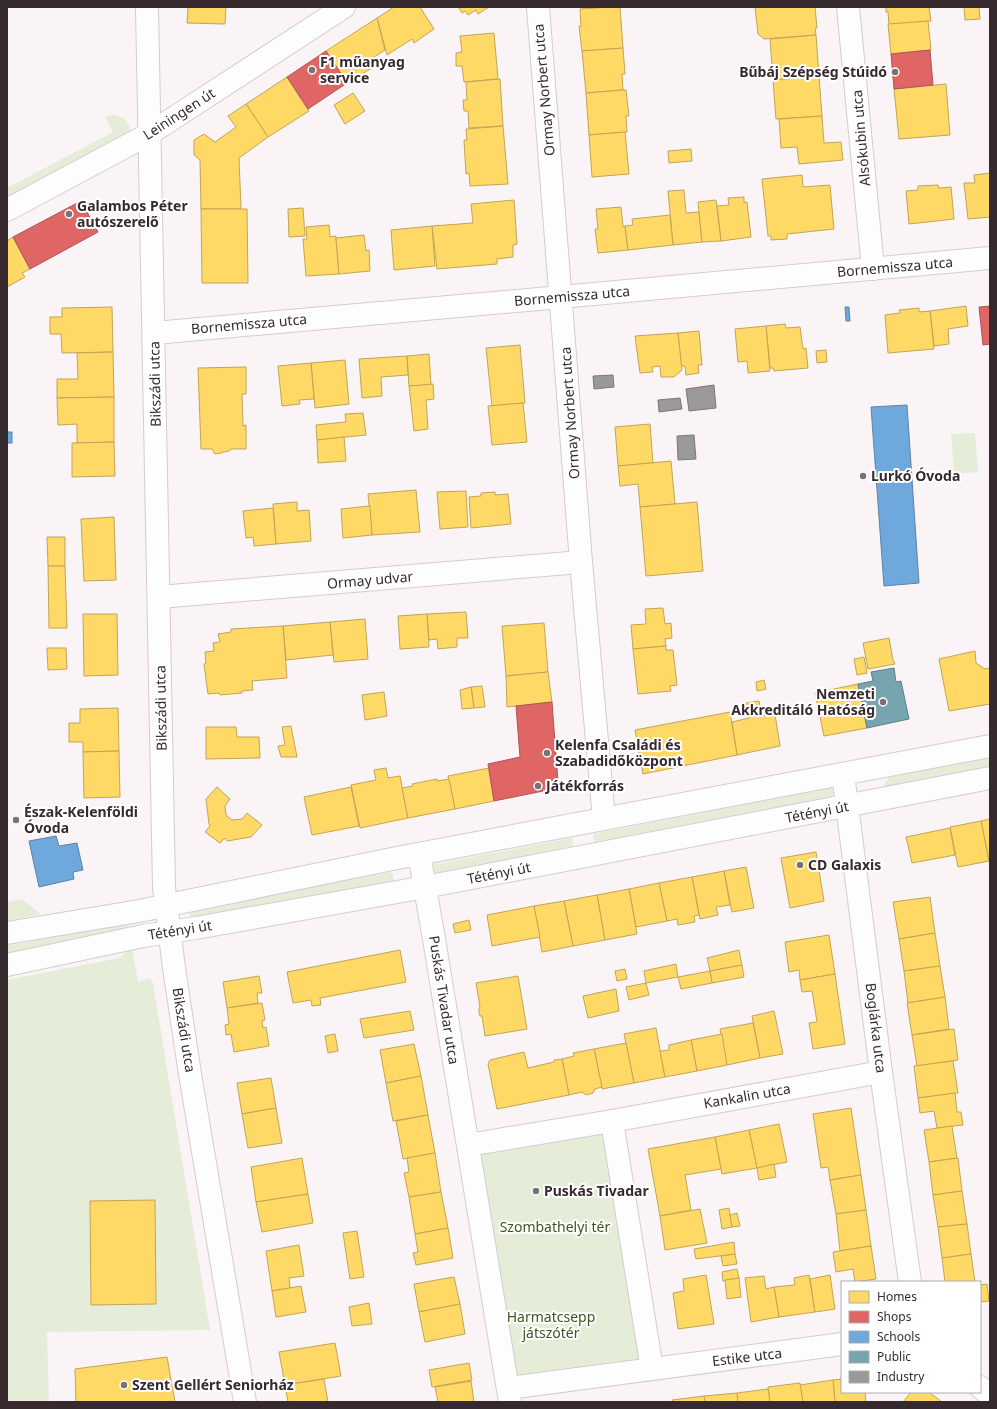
<svg xmlns="http://www.w3.org/2000/svg" width="997" height="1409" viewBox="0 0 997 1409" font-family="'Noto Sans',sans-serif">
	<style>
		.green { fill: #e5edd8 }
		.homes { fill: #ffd966; stroke: #c3a456 }
		.shops { fill: #e06666; stroke: #ad5456 }
		.schools { fill: #6fa8dc; stroke: #5e82a8 }
		.public { fill: #76a5af; stroke: #638089 }
		.industry { fill: #999; stroke: #7c7879 }
		.lines { fill: none; stroke-linecap: round; stroke-linejoin: round }
		.minor-casing { stroke: #d5cbcf; stroke-width: 24 }
		.minor { stroke: #fefdfe; stroke-width: 22 }
		.poi-dot { fill: #7b7175; stroke: #fff; stroke-width: 1.5 }
		.labels { text-anchor: middle; stroke-width: 4; stroke-linejoin: round; paint-order: stroke }
		.poi-label { font-size: 14px; font-weight: bold; fill: #372a2f; stroke: #fff; text-anchor: start }
		.street-label { font-size: 14px; fill: #372a2f; stroke: #fff }
		.park-label { font-size: 14px; fill: #3d561c; stroke: #fff }
	</style>
	<rect width="100%" height="100%" fill="#faf4f6"/>
	<g class="green">
		<path d="M 112,115 C 122,115 131,122 130,132 L 7,200 L 7,188 L 113,132 L 105,117 Z"/>
		<polygon points="975,433 978,472 954,474 951,434"/>
		<polygon points="990,758 990,767 884,787 884,785 889,777"/>
		<polygon points="830,788 833,790 834,794 830,797 595,842 593,834"/>
		<polygon points="572,838 573,846 436,873 432,870 432,866 436,864"/>
		<polygon points="392,872 394,881 194,919 190,917 189,913 193,910"/>
		<polygon points="22,899 41,914 7,921 7,902"/>
		<polygon points="128,923 129,931 7,954 7,946"/>
		<polygon points="132,947 138,982 150,978 153,983 210,1330 47,1332 49,1402 7,1402 7,980 119,958"/>
		<polygon points="612,1121 652,1369 508,1388 468,1145"/>
	</g>
	<g class="homes">
		<polygon points="188,7 226,7 225,24 187,23"/>
		<polygon points="394,7 420,7 434,29 414,43 412,39 387,55 377,18"/>
		<polygon points="458,7 489,7 478,14 476,10 468,15 465,11 462,13"/>
		<polygon points="610,7 620,7 623,48 582,51 579,26 581,26 580,9"/>
		<polygon points="755,7 815,7 817,28 815,28 816,35 764,39 758,34"/>
		<polygon points="886,7 929,7 931,21 889,25 888,12 886,12"/>
		<polygon points="964,7 979,7 980,19 965,20"/>
		<polygon points="377,18 385,50 368,61 372,68 347,83 326,51"/>
		<polygon points="928,21 931,50 891,54 888,24"/>
		<polygon points="494,33 498,79 464,82 462,66 456,66 456,53 462,52 460,36"/>
		<polygon points="816,35 819,76 773,80 770,39"/>
		<polygon points="623,48 625,74 622,74 623,90 586,93 582,51"/>
		<polygon points="819,76 822,116 776,119 773,80"/>
		<polygon points="287,77 309,111 268,137 246,104"/>
		<polygon points="500,79 503,126 469,128 468,111 464,111 463,100 467,100 466,82"/>
		<polygon points="946,84 950,135 899,139 894,89"/>
		<polygon points="623,90 626,90 629,116 626,116 627,132 589,135 586,93"/>
		<polygon points="353,93 365,111 345,124 334,105"/>
		<polygon points="246,104 268,137 239,158 241,209 201,209 200,160 194,155 194,140 204,134 215,142 236,127 228,116"/>
		<polygon points="822,116 824,143 841,142 843,160 799,164 797,147 781,148 779,119"/>
		<polygon points="503,126 508,184 470,186 469,173 466,174 464,140 467,140 466,129"/>
		<polygon points="625,132 629,174 592,177 589,135"/>
		<polygon points="691,149 692,161 669,163 668,151"/>
		<polygon points="990,173 990,217 968,219 964,183 975,183 974,175"/>
		<polygon points="802,175 803,187 830,185 834,229 787,234 787,239 771,240 771,236 768,236 762,179"/>
		<polygon points="938,185 939,188 951,187 954,219 909,224 906,191 918,190 918,186"/>
		<polygon points="684,190 686,213 699,212 702,242 673,245 668,191"/>
		<polygon points="744,197 744,203 747,202 751,237 721,241 717,206 729,205 728,198"/>
		<polygon points="514,200 517,244 513,245 513,257 497,259 497,264 437,269 432,226 473,223 471,204"/>
		<polygon points="716,200 721,241 702,242 698,202"/>
		<polygon points="621,207 623,227 625,226 628,250 598,253 595,229 598,229 596,209"/>
		<polygon points="303,208 305,236 289,237 288,209"/>
		<polygon points="201,209 247,209 248,283 202,283"/>
		<polygon points="670,215 673,245 628,250 625,226 633,225 632,219"/>
		<polygon points="329,225 330,237 336,236 336,238 339,274 306,276 303,239 307,239 306,227"/>
		<polygon points="432,226 435,266 394,270 391,230"/>
		<polygon points="364,235 366,251 369,250 370,271 339,274 336,238"/>
		<polygon points="13,237 30,269 22,273 25,277 7,287 7,241"/>
		<polygon points="966,306 968,326 948,329 949,344 934,346 930,311"/>
		<polygon points="112,307 113,352 62,353 61,334 50,334 50,317 62,317 62,308"/>
		<polygon points="919,308 919,312 930,311 934,349 888,353 885,315 900,313 899,310"/>
		<polygon points="785,324 786,328 800,327 803,349 806,348 808,368 774,371 773,368 770,368 766,326"/>
		<polygon points="766,326 770,371 748,373 747,361 738,362 735,329"/>
		<polygon points="699,331 702,365 698,365 699,373 686,375 685,366 681,366 678,333"/>
		<polygon points="678,333 682,370 674,377 661,377 660,366 652,367 653,372 640,373 635,336"/>
		<polygon points="520,345 525,403 492,406 486,348"/>
		<polygon points="826,350 827,362 817,363 816,351"/>
		<polygon points="113,352 114,397 57,398 57,379 78,379 77,353"/>
		<polygon points="429,354 431,385 409,386 407,356"/>
		<polygon points="407,356 408,375 381,377 382,396 362,398 359,359"/>
		<polygon points="345,360 349,404 315,408 311,363"/>
		<polygon points="311,363 314,399 299,400 300,404 282,406 278,366"/>
		<polygon points="246,367 246,394 242,394 243,426 246,425 246,449 231,449 229,451 224,452 221,453 215,454 212,449 201,449 198,368"/>
		<polygon points="433,384 434,399 426,400 428,429 414,431 409,386"/>
		<polygon points="114,397 114,442 77,443 77,424 58,425 57,398"/>
		<polygon points="523,403 527,442 492,445 488,406"/>
		<polygon points="363,413 366,435 317,440 316,425 346,422 345,414"/>
		<polygon points="650,424 653,463 618,466 615,427"/>
		<polygon points="344,437 346,461 318,463 317,440"/>
		<polygon points="114,442 115,476 72,477 72,443"/>
		<polygon points="671,461 675,504 640,507 638,484 620,486 618,466"/>
		<polygon points="416,490 420,532 372,535 368,494"/>
		<polygon points="466,491 468,527 440,529 437,492"/>
		<polygon points="495,492 495,495 508,494 511,524 471,528 469,497 481,496 481,493"/>
		<polygon points="297,502 297,511 309,510 311,541 276,544 273,504"/>
		<polygon points="697,502 703,571 646,576 640,507"/>
		<polygon points="370,506 372,535 343,538 341,509"/>
		<polygon points="273,508 276,544 254,546 253,537 246,538 243,511"/>
		<polygon points="114,517 116,580 84,581 81,519"/>
		<polygon points="47,537 65,537 65,566 48,566"/>
		<polygon points="48,566 65,566 67,628 49,628"/>
		<polygon points="663,608 665,624 671,623 672,638 665,639 666,646 633,649 631,625 646,624 645,609"/>
		<polygon points="466,612 468,638 457,638 457,647 438,649 437,639 429,640 427,614"/>
		<polygon points="83,614 117,614 118,675 84,676"/>
		<polygon points="427,614 429,647 400,649 398,616"/>
		<polygon points="365,619 368,659 334,662 330,622"/>
		<polygon points="330,622 333,655 286,660 283,626"/>
		<polygon points="544,623 548,672 506,676 502,626"/>
		<polygon points="283,626 287,678 252,681 253,690 242,691 242,693 220,695 219,693 208,694 204,664 206,663 205,652 214,651 213,643 220,642 218,634 231,632 231,629"/>
		<polygon points="889,638 893,660 895,664 868,669 863,643"/>
		<polygon points="666,646 666,650 673,650 677,685 670,686 671,691 638,694 633,649"/>
		<polygon points="47,648 66,648 67,669 48,670"/>
		<polygon points="975,651 976,663 985,669 990,668 990,704 949,711 939,659"/>
		<polygon points="864,657 867,673 857,675 854,659"/>
		<polygon points="548,672 552,702 507,707 506,676"/>
		<polygon points="764,680 766,689 757,691 756,682"/>
		<polygon points="858,684 867,728 824,736 815,693"/>
		<polygon points="482,686 485,707 474,708 471,687"/>
		<polygon points="471,687 474,708 462,709 460,690"/>
		<polygon points="384,692 387,716 365,720 362,695"/>
		<polygon points="759,701 762,716 775,714 780,746 737,755 732,722 749,718 746,703"/>
		<polygon points="118,708 119,751 83,752 83,742 69,742 69,723 80,723 80,709"/>
		<polygon points="730,712 737,755 643,774 635,730"/>
		<polygon points="291,726 297,757 281,757 278,746 285,745 282,727"/>
		<polygon points="206,727 236,727 237,737 259,737 260,758 206,759"/>
		<polygon points="119,751 120,797 84,798 83,752"/>
		<polygon points="386,768 388,778 400,776 408,818 360,828 351,785 376,780 374,770"/>
		<polygon points="489,768 494,801 455,809 448,776"/>
		<polygon points="437,779 437,781 449,779 455,809 408,818 402,788 413,786 412,784"/>
		<polygon points="217,787 230,799 225,806 226,815 232,820 242,819 247,813 262,825 251,837 227,841 225,838 220,843 205,832 210,826 209,824 206,799"/>
		<polygon points="351,787 359,826 312,835 304,797"/>
		<polygon points="990,819 990,861 989,861 981,821"/>
		<polygon points="981,821 989,861 958,867 950,827"/>
		<polygon points="950,828 955,855 912,863 906,837"/>
		<polygon points="816,852 824,901 790,908 781,858"/>
		<polygon points="746,867 754,908 732,912 724,871"/>
		<polygon points="724,871 730,905 716,907 718,915 700,919 692,877"/>
		<polygon points="692,877 699,915 694,916 695,922 678,925 677,919 667,921 659,883"/>
		<polygon points="659,883 667,921 636,927 629,889"/>
		<polygon points="629,889 637,934 605,940 597,895"/>
		<polygon points="597,895 605,940 573,946 564,901"/>
		<polygon points="930,897 935,933 899,939 893,902"/>
		<polygon points="564,901 573,946 542,952 534,906"/>
		<polygon points="534,906 540,937 492,946 487,915"/>
		<polygon points="469,920 471,930 455,933 453,924"/>
		<polygon points="935,933 940,966 904,971 899,939"/>
		<polygon points="829,935 835,974 800,980 799,970 789,972 785,942"/>
		<polygon points="400,950 406,982 320,998 321,1005 312,1006 311,1000 293,1003 287,972"/>
		<polygon points="739,950 742,965 710,971 707,958"/>
		<polygon points="676,964 678,977 646,983 644,971"/>
		<polygon points="742,965 744,977 712,983 710,971"/>
		<polygon points="940,966 945,997 908,1003 904,971"/>
		<polygon points="625,969 627,979 617,981 615,971"/>
		<polygon points="710,971 712,983 681,989 678,977"/>
		<polygon points="835,974 845,1044 813,1049 809,1023 817,1022 812,991 802,992 800,980"/>
		<polygon points="259,976 262,993 257,993 258,1003 227,1008 223,982"/>
		<polygon points="518,976 527,1029 485,1036 482,1016 480,1016 479,1012 479,1008 480,1007 476,983"/>
		<polygon points="646,983 649,995 629,1000 626,987"/>
		<polygon points="616,989 619,1011 588,1018 583,996"/>
		<polygon points="945,997 949,1029 912,1035 907,1003"/>
		<polygon points="262,1003 265,1020 262,1021 263,1028 266,1027 269,1046 234,1052 231,1034 226,1035 225,1025 229,1024 227,1008"/>
		<polygon points="410,1011 414,1030 364,1038 360,1019"/>
		<polygon points="774,1011 783,1054 760,1058 752,1016"/>
		<polygon points="753,1023 760,1058 727,1065 720,1029"/>
		<polygon points="656,1028 665,1077 634,1083 624,1034"/>
		<polygon points="954,1029 958,1060 917,1066 912,1035"/>
		<polygon points="335,1034 338,1051 328,1053 325,1036"/>
		<polygon points="722,1034 727,1065 697,1071 691,1040"/>
		<polygon points="691,1040 697,1071 665,1077 660,1051 669,1050 669,1045"/>
		<polygon points="626,1043 634,1083 602,1089 594,1049"/>
		<polygon points="414,1044 421,1076 386,1083 380,1050"/>
		<polygon points="594,1049 602,1087 595,1089 593,1093 586,1095 582,1092 569,1095 562,1059 574,1056 573,1053"/>
		<polygon points="524,1052 528,1068 554,1062 554,1060 562,1059 569,1095 497,1109 488,1064 490,1060"/>
		<polygon points="953,1061 958,1093 918,1098 914,1066"/>
		<polygon points="421,1076 428,1115 393,1121 386,1083"/>
		<polygon points="271,1078 276,1108 242,1114 237,1083"/>
		<polygon points="955,1093 957,1112 961,1112 963,1125 937,1128 934,1111 920,1113 918,1098"/>
		<polygon points="276,1108 282,1143 248,1148 242,1114"/>
		<polygon points="851,1108 861,1175 830,1180 828,1167 821,1168 813,1114"/>
		<polygon points="428,1115 435,1153 403,1159 396,1121"/>
		<polygon points="779,1124 787,1162 757,1168 749,1130"/>
		<polygon points="952,1126 957,1158 929,1162 924,1130"/>
		<polygon points="749,1130 757,1168 722,1174 715,1137"/>
		<polygon points="715,1137 721,1169 685,1175 691,1210 660,1216 648,1149"/>
		<polygon points="435,1153 441,1192 409,1197 404,1173 409,1172 407,1158"/>
		<polygon points="302,1158 308,1194 256,1202 251,1167"/>
		<polygon points="958,1158 962,1191 933,1195 929,1162"/>
		<polygon points="774,1164 776,1177 759,1180 757,1168"/>
		<polygon points="861,1175 866,1210 836,1214 830,1180"/>
		<polygon points="962,1191 967,1224 938,1227 933,1195"/>
		<polygon points="441,1192 448,1228 415,1234 409,1197"/>
		<polygon points="308,1194 313,1223 262,1232 256,1202"/>
		<polygon points="155,1200 156,1304 91,1305 90,1201"/>
		<polygon points="729,1208 732,1227 722,1229 719,1210"/>
		<polygon points="700,1209 707,1243 665,1250 660,1216"/>
		<polygon points="866,1210 871,1246 840,1251 836,1214"/>
		<polygon points="737,1213 740,1226 732,1227 730,1215"/>
		<polygon points="967,1224 971,1254 942,1258 938,1227"/>
		<polygon points="448,1228 453,1258 416,1265 413,1253 418,1252 415,1234"/>
		<polygon points="357,1231 364,1277 350,1279 343,1233"/>
		<polygon points="734,1242 735,1254 696,1259 694,1249"/>
		<polygon points="299,1245 304,1276 289,1278 290,1288 272,1291 266,1251"/>
		<polygon points="871,1246 876,1279 855,1282 853,1269 836,1272 833,1252"/>
		<polygon points="735,1254 737,1264 723,1266 721,1256"/>
		<polygon points="971,1254 975,1282 945,1282 942,1258"/>
		<polygon points="737,1269 739,1278 723,1281 722,1272"/>
		<polygon points="706,1275 714,1324 678,1329 673,1293 684,1291 683,1279"/>
		<polygon points="809,1275 815,1312 779,1317 774,1287 795,1285 794,1278"/>
		<polygon points="830,1275 835,1309 815,1312 810,1279"/>
		<polygon points="764,1276 766,1289 774,1287 779,1317 751,1322 745,1278"/>
		<polygon points="454,1277 460,1304 419,1312 414,1284"/>
		<polygon points="739,1278 741,1297 727,1299 725,1280"/>
		<polygon points="987,1284 989,1301 980,1302 980,1285"/>
		<polygon points="301,1286 306,1312 276,1317 272,1291"/>
		<polygon points="369,1303 372,1324 352,1326 349,1307"/>
		<polygon points="460,1304 465,1334 425,1342 419,1312"/>
		<polygon points="335,1343 341,1376 285,1385 279,1352"/>
		<polygon points="167,1357 175,1402 76,1402 75,1369"/>
		<polygon points="469,1363 472,1380 432,1387 429,1370"/>
		<polygon points="324,1379 328,1402 288,1402 285,1385"/>
		<polygon points="842,1379 842,1392 865,1392 866,1402 835,1402 833,1380"/>
		<polygon points="833,1380 835,1402 803,1402 800,1385"/>
		<polygon points="471,1381 474,1402 438,1402 435,1387"/>
		<polygon points="800,1383 803,1402 770,1402 768,1387"/>
		<polygon points="768,1389 770,1402 738,1402 737,1393"/>
		<polygon points="911,1392 929,1392 942,1402 903,1402"/>
		<polygon points="737,1393 738,1402 705,1402 704,1396"/>
		<polygon points="704,1396 705,1402 673,1402 672,1400"/>
	</g>
	<g class="shops">
		<polygon points="930,50 933,85 894,89 891,54"/>
		<polygon points="326,51 347,83 308,109 287,77"/>
		<polygon points="81,201 98,232 30,269 13,237"/>
		<polygon points="990,306 990,344 983,345 979,307"/>
		<polygon points="552,702 558,782 553,789 494,801 488,764 520,757 516,706"/>
	</g>
	<g class="schools">
		<polygon points="845,307 849,307 850,321 846,321"/>
		<polygon points="907,405 919,583 884,586 871,407"/>
		<rect x="7" y="432" width="5" height="11"/>
		<polygon points="56,836 59,846 77,843 83,870 73,872 74,879 39,887 29,841"/>
	</g>
	<polygon class="public" points="894,668 896,682 901,681 909,719 867,728 858,684 873,681 871,672"/>
	<g class="industry">
		<polygon points="613,375 614,387 594,389 593,376"/>
		<polygon points="714,385 716,408 689,411 686,389"/>
		<polygon points="680,398 682,409 659,412 658,400"/>
		<polygon points="694,435 696,459 678,460 677,436"/>
	</g>
	<g class="lines">
		<g class="minor-casing">
			<g id="minor">
				<polyline points="147,7 164,887 174,968 190,1074 245,1402"/>
				<polyline points="538,7 581,562 604,819"/>
				<polyline points="848,7 873,269"/>
				<polyline points="7,210 149,134 344,7"/>
				<polyline points="154,333 561,297 990,258"/>
				<polyline points="159,597 581,562"/>
				<polyline points="843,774 881,1072 910,1282"/>
				<polyline points="419,854 434,939 510,1402"/>
				<polyline points="7,933 139,911 397,858 990,746"/>
				<polyline points="7,965 143,936 196,928 425,887 990,778"/>
				<polyline points="612,1121 652,1369"/>
				<polyline points="468,1145 612,1121 881,1072"/>
				<polyline points="980,1387 990,1395"/>
				<polyline points="508,1388 842,1344"/>
			</g>
		</g>
		<use href="#minor" class="minor"/>
	</g>
	<g class="poi-dot">
		<circle cx="312" cy="70" r="4"/>
		<circle cx="895" cy="72" r="4"/>
		<circle cx="69" cy="214" r="4"/>
		<circle cx="863" cy="476" r="4"/>
		<circle cx="883" cy="702" r="4"/>
		<circle cx="547" cy="753" r="4"/>
		<circle cx="538" cy="786" r="4"/>
		<circle cx="16" cy="820" r="4"/>
		<circle cx="800" cy="865" r="4"/>
		<circle cx="536" cy="1191" r="4"/>
		<circle cx="124" cy="1385" r="4"/>
	</g>
	<g class="labels">
		<g class="poi-label">
			<text x="320" y="67">F1 műanyag<tspan x="320" dy="16">service</tspan></text>
			<text x="887" y="77" text-anchor="end">Bűbáj Szépség Stúidó</text>
			<text x="77" y="211">Galambos Péter<tspan x="77" dy="16">autószerelő</tspan></text>
			<text x="871" y="481">Lurkó Óvoda</text>
			<text x="875" y="699" text-anchor="end">Nemzeti<tspan x="875" dy="16">Akkreditáló Hatóság</tspan></text>
			<text x="555" y="750">Kelenfa Családi és<tspan x="555" dy="16">Szabadidőközpont</tspan></text>
			<text x="546" y="791">Játékforrás</text>
			<text x="24" y="817">Észak-Kelenföldi<tspan x="24" dy="16">Óvoda</tspan></text>
			<text x="808" y="870">CD Galaxis</text>
			<text x="544" y="1196">Puskás Tivadar</text>
			<text x="132" y="1390">Szent Gellért Seniorház</text>
		</g>
		<g class="street-label">
			<text transform="translate(544 90) rotate(-95)" y="5">Ormay Norbert utca</text>
			<text transform="translate(179 114) rotate(-33)" y="5">Leiningen út</text>
			<text transform="translate(861 138) rotate(-95)" y="5">Alsókubin utca</text>
			<text transform="translate(895 267) rotate(-5)" y="5">Bornemissza utca</text>
			<text transform="translate(572 296) rotate(-5)" y="5">Bornemissza utca</text>
			<text transform="translate(249 324) rotate(-5)" y="5">Bornemissza utca</text>
			<text transform="translate(155 384) rotate(-91)" y="5">Bikszádi utca</text>
			<text transform="translate(570 413) rotate(-94)" y="5">Ormay Norbert utca</text>
			<text transform="translate(370 580) rotate(-5)" y="5">Ormay udvar</text>
			<text transform="translate(161 708) rotate(-91)" y="5">Bikszádi utca</text>
			<text transform="translate(817 812) rotate(-11)" y="5">Tétényi út</text>
			<text transform="translate(499 873) rotate(-11)" y="5">Tétényi út</text>
			<text transform="translate(180 930) rotate(-9)" y="5">Tétényi út</text>
			<text transform="translate(444 1000) rotate(81)" y="5">Puskás Tivadar utca</text>
			<text transform="translate(876 1028) rotate(83)" y="5">Boglárka utca</text>
			<text transform="translate(184 1030) rotate(81)" y="5">Bikszádi utca</text>
			<text transform="translate(747 1096) rotate(-10)" y="5">Kankalin utca</text>
			<text transform="translate(747 1357) rotate(-7)" y="5">Estike utca</text>
		</g>
		<g class="park-label">
			<text x="555" y="1232">Szombathelyi tér</text>
			<text x="551" y="1322">Harmatcsepp<tspan x="551" dy="16">játszótér</tspan></text>
		</g>
	</g>
	<rect width="997" height="1409" fill="none" stroke="#372a2f" stroke-width="16"/>
	<rect x="841" y="1281" width="140" height="112" fill="#ffffff" stroke="#afaaac"/>
	<rect x="849" y="1291" width="20" height="12" fill="#ffd966" stroke="#afaaac"/>
	<text x="877" y="1301" font-size="12" fill="#372a2f">Homes</text>
	<rect x="849" y="1311" width="20" height="12" fill="#e06666" stroke="#afaaac"/>
	<text x="877" y="1321" font-size="12" fill="#372a2f">Shops</text>
	<rect x="849" y="1331" width="20" height="12" fill="#6fa8dc" stroke="#afaaac"/>
	<text x="877" y="1341" font-size="12" fill="#372a2f">Schools</text>
	<rect x="849" y="1351" width="20" height="12" fill="#76a5af" stroke="#afaaac"/>
	<text x="877" y="1361" font-size="12" fill="#372a2f">Public</text>
	<rect x="849" y="1371" width="20" height="12" fill="#999999" stroke="#afaaac"/>
	<text x="877" y="1381" font-size="12" fill="#372a2f">Industry</text>
</svg>
